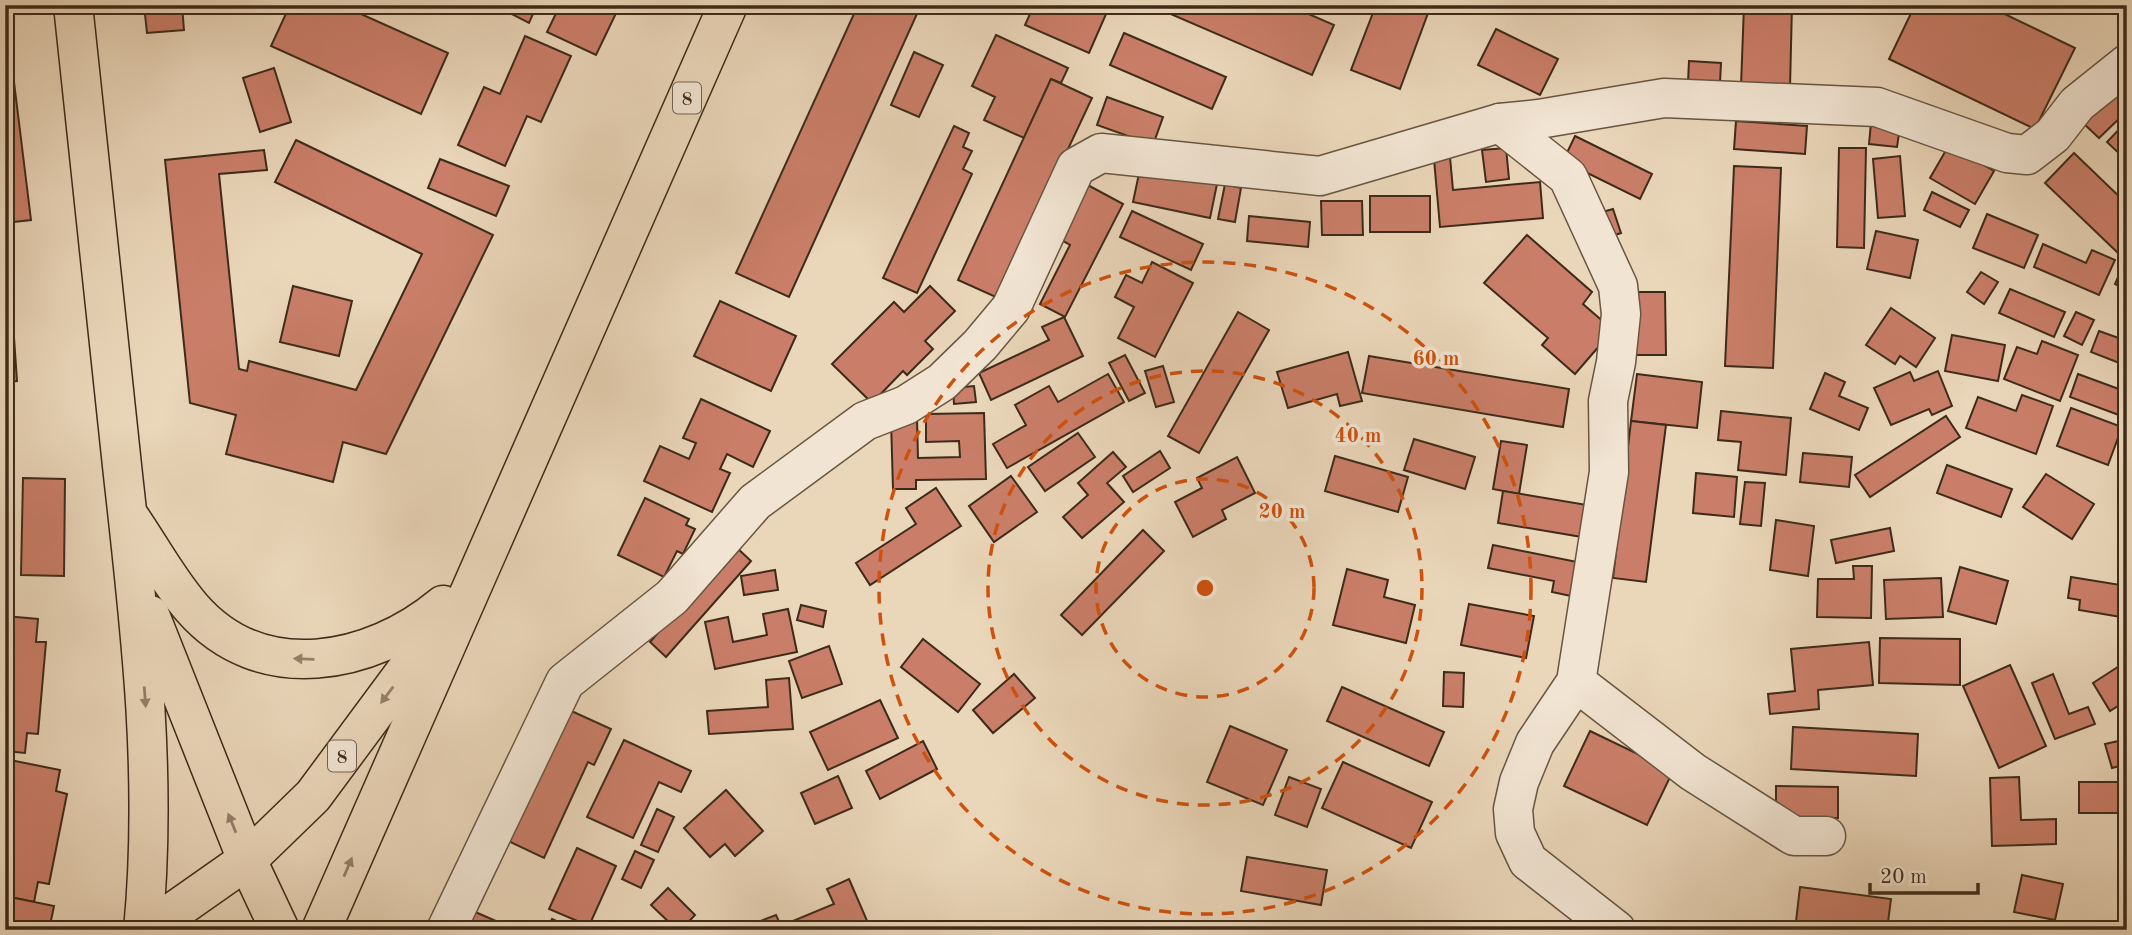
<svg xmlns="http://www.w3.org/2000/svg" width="2132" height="935" viewBox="0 0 2132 935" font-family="'Old Standard TT',serif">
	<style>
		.building { fill: #ca7e69; stroke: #3d2b19; stroke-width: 2 }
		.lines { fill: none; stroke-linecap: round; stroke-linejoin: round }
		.minor-casing { stroke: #685641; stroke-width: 41 }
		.major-casing { stroke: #3d2b19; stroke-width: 41 }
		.minor { stroke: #f1e4d2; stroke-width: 38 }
		.major { stroke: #ead6b9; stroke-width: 38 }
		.oneway { fill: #948069 }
		.ring { fill: none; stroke: #ce520e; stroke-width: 3.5; stroke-dasharray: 12 9 }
		.labels { text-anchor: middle; stroke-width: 7; stroke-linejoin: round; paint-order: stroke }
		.shield { fill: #f1e4d2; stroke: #736250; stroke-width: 2 }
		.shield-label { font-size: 19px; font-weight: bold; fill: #3d2b19 }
		.centre { fill: #ce520e; stroke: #f1e4d2; stroke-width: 3.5 }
		.ring-label { font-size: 21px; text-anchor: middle; font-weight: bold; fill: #ce520e; stroke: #f1e4d2; stroke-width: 7; stroke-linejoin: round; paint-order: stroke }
	</style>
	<rect width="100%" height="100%" fill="#ead6b9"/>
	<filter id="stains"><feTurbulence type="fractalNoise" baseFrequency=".00286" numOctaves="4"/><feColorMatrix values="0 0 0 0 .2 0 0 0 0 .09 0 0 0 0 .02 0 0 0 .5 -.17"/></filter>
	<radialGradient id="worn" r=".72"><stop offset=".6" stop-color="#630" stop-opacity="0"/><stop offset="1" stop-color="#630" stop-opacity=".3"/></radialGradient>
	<g class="building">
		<polygon points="144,5 182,5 184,30 147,33"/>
		<polygon points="290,5 341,5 448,53 421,114 271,46"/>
		<polygon points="494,5 537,5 529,23"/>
		<polygon points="560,5 620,5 596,55 547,32"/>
		<polygon points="858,5 921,5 789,297 736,273"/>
		<polygon points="1034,5 1110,5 1089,53 1025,25"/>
		<polygon points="1169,5 1288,5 1334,25 1312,75 1166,12"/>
		<polygon points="1376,5 1431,5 1400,89 1351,70"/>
		<polygon points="1744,5 1792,5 1790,88 1741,86"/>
		<polygon points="1915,5 1986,5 2075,48 2035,129 1889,59"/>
		<polygon points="5,9 31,220 5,223"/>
		<polygon points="1496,29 1558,59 1540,95 1478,65"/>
		<polygon points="1124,33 1226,77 1212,109 1110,65"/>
		<polygon points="996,35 1068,68 1061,83 1051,79 1024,138 984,120 995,97 972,86"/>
		<polygon points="525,36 571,56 541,122 527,116 505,166 458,145 484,87 500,94"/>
		<polygon points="914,52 943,65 919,117 891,105"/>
		<polygon points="1689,61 1721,63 1720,83 1688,82"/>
		<polygon points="274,68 291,122 260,132 243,78"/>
		<polygon points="1051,79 1092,98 998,298 958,280"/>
		<polygon points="2127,82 2127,111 2099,138 2083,123"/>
		<polygon points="1107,97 1163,117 1153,145 1097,125"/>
		<polygon points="1736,121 1807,126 1805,154 1734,149"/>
		<polygon points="2127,121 2127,161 2107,142"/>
		<polygon points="1871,123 1900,127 1897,147 1869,144"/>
		<polygon points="954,126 969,133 963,147 972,151 963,169 972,174 917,293 883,278"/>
		<polygon points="1575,136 1652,174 1640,199 1563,161"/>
		<polygon points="296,140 493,235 386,454 343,442 333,482 226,454 236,415 190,403 165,160 264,150 267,170 219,174 239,369 247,371 249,361 356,390 422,254 275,182"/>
		<polygon points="1949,145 1994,171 1975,204 1930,178"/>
		<polygon points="1506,148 1509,179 1486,182 1482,150"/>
		<polygon points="1839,148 1866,148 1864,248 1837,247"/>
		<polygon points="2074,153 2127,204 2127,243 2118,253 2045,183"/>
		<polygon points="1900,156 1905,216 1878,218 1873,159"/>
		<polygon points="1450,157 1453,190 1540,182 1543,218 1440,227 1434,159"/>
		<polygon points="440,159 509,186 496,216 428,188"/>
		<polygon points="1734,166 1781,168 1773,368 1725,366"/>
		<polygon points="1140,169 1217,184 1210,218 1133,202"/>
		<polygon points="1084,183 1123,204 1065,317 1040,304 1070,245 1056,237"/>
		<polygon points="1225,184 1241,188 1235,222 1218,219"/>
		<polygon points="1932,192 1969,210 1960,227 1924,210"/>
		<rect x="1370" y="196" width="60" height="36"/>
		<polygon points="1321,201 1362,201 1363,235 1322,235"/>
		<polygon points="1613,209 1621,233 1606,238 1599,213"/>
		<polygon points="1132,211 1203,244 1191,270 1120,237"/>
		<polygon points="1987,214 2038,235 2024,268 1973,248"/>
		<polygon points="1249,216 1310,222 1308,247 1247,241"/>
		<polygon points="1876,231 1918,240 1910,278 1867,269"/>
		<polygon points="1527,235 1592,292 1583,304 1613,330 1575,374 1542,345 1548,338 1484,283"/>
		<polygon points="2043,244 2086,263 2092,250 2115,260 2099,295 2034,267"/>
		<polygon points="2127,257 2127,290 2115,284"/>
		<polygon points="1152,262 1193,283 1155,357 1118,338 1134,307 1115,297 1126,275 1142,283"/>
		<polygon points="1981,272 1998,282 1984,304 1967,292"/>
		<polygon points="293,286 352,301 339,356 280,342"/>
		<polygon points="930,286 955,311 925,341 933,349 907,375 903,371 872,403 832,364 894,302 904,312"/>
		<polygon points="2010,289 2065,312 2054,337 1999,313"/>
		<polygon points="1633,292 1665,292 1666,355 1634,355"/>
		<polygon points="5,294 11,294 17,381 6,382 5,396"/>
		<polygon points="720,301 796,336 771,391 694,356"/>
		<polygon points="1891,308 1935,338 1916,367 1900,356 1895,364 1866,345"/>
		<polygon points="1238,312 1269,330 1199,453 1168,436"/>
		<polygon points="2076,312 2094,320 2082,345 2064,336"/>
		<polygon points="1064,317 1083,356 991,400 979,373 1049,340 1042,327"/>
		<polygon points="2099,331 2127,341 2127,366 2091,352"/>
		<polygon points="1952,335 2005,345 1998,381 1945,371"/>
		<polygon points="2042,341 2078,355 2060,401 2004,379 2017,347 2037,354"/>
		<polygon points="1348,352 1362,401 1340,406 1337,394 1288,408 1277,372"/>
		<polygon points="1125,355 1145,393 1129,401 1109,363"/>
		<polygon points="1369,356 1569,389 1563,427 1362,393"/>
		<polygon points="1163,366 1174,402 1156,407 1145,371"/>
		<polygon points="1938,371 1952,406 1932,415 1929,409 1891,425 1874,388 1910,372 1914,381"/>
		<polygon points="1825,373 1845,382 1839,396 1868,408 1859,430 1810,409"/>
		<polygon points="1108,374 1124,402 1007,468 993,444 1026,425 1015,405 1049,386 1058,402"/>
		<polygon points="1637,374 1702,382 1697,428 1631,421"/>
		<polygon points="2078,374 2127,392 2127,418 2070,397"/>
		<polygon points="974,386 976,402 954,404 953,388"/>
		<polygon points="2022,395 2053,406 2036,454 1966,428 1978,397 2016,411"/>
		<polygon points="701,399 770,431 753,467 727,454 720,469 730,473 712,512 644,481 660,446 689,459 696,443 683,438"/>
		<polygon points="2071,408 2122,427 2108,465 2057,446"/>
		<polygon points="1721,411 1791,418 1786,475 1738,470 1741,442 1718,440"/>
		<polygon points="984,413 986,479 916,480 916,489 893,489 891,420 917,419 918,458 960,457 959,441 926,442 926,414"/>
		<polygon points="1946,416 1960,437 1870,497 1855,475"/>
		<polygon points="1631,421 1666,425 1646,582 1613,578"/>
		<polygon points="1078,433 1095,457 1045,491 1028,467"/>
		<polygon points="1414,439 1475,457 1465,489 1404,470"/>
		<polygon points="1501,441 1527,445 1519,494 1493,489"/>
		<polygon points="1160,451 1170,468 1133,492 1123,476"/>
		<polygon points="1113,452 1126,467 1107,483 1124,502 1082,538 1063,517 1088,495 1078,483"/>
		<polygon points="1803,453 1852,457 1849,487 1800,482"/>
		<polygon points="1335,456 1408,477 1398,512 1325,491"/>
		<polygon points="1237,457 1255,493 1222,510 1226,519 1193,537 1175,502 1202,488 1197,478"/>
		<polygon points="1947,465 2012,489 2001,517 1937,493"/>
		<polygon points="1696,473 1737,477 1734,517 1693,513"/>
		<polygon points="2046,474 2094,504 2072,539 2023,507"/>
		<polygon points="1011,476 1037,512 994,542 969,506"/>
		<polygon points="23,478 65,479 64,576 21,575"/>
		<polygon points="1745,482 1765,483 1761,526 1740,524"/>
		<polygon points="936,488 961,526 870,585 856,563 916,524 906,508"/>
		<polygon points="1503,491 1593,506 1588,538 1498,523"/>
		<polygon points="645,498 689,519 686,525 695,529 683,554 677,551 664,577 618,555"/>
		<polygon points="1776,520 1814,526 1808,576 1770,570"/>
		<polygon points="1890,528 1894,551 1836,563 1831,540"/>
		<polygon points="1143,530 1164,551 1082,635 1061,615"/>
		<polygon points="1493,545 1582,563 1576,597 1552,592 1554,581 1488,568"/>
		<polygon points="735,546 751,561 666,657 650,642"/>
		<polygon points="1853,566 1872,566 1871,618 1817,617 1818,579 1854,579"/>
		<polygon points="1960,567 2008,581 1996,624 1948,611"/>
		<polygon points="1347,569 1388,580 1384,597 1415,605 1406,643 1333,625"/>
		<polygon points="775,570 778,590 744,595 741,576"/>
		<polygon points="2071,577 2127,586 2127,618 2079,610 2080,600 2068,598"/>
		<polygon points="1941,578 1943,617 1886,619 1884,580"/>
		<polygon points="1469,604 1534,616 1526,658 1461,645"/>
		<polygon points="801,605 826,611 823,627 797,620"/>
		<polygon points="788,609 797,652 715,669 705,622 728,617 733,642 767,635 763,614"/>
		<polygon points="5,616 38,619 36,642 46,642 38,734 27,733 25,753 5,751"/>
		<polygon points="1880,638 1960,639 1960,685 1879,683"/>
		<polygon points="923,639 980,684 958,712 901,667"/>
		<polygon points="1869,642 1873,685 1818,690 1819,709 1770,714 1768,694 1795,691 1791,649"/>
		<polygon points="829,646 842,684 802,698 789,661"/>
		<polygon points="2127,661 2127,700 2110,711 2093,683"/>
		<polygon points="2010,665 2046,746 1999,768 1963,686"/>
		<polygon points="1444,672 1464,673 1463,707 1443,706"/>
		<polygon points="1014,674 1035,698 993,733 973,710"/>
		<polygon points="2053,674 2069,714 2088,707 2095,724 2055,739 2032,683"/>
		<polygon points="789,678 793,729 709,734 707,711 768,707 766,680"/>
		<polygon points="1342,687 1444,732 1429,766 1327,721"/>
		<polygon points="880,700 898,738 828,770 810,732"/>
		<polygon points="567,709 611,729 594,765 588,762 544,858 506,840"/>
		<polygon points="1230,726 1287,750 1263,805 1207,782"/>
		<polygon points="1793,727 1918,734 1916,776 1791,769"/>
		<polygon points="1590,731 1673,771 1647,825 1564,786"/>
		<polygon points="2127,739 2127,764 2112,768 2105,744"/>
		<polygon points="624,740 691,771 681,792 659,782 633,838 587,817"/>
		<polygon points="923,741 937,769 880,799 866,771"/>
		<polygon points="5,759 60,770 56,791 67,794 49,884 38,882 34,902 5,896"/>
		<polygon points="1343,762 1432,802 1411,848 1322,808"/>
		<polygon points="838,776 852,808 815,824 801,793"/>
		<polygon points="1289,777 1321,789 1307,827 1275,815"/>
		<polygon points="2019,777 2021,820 2056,819 2056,844 1992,846 1990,778"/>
		<rect x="2079" y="782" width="48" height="31"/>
		<polygon points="1776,786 1838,787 1838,818 1776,817"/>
		<polygon points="726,790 763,831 735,856 725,844 710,857 684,828"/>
		<polygon points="657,809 674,817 658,852 641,845"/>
		<polygon points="577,848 616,866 589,926 549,909"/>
		<polygon points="635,851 654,860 641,888 622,879"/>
		<polygon points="1247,857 1327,870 1321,905 1241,891"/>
		<polygon points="2022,875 2063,884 2055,920 2014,912"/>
		<polygon points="849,879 871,930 761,930 758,922 776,915 781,926 834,904 827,889"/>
		<polygon points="1800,887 1891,899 1887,930 1795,930"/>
		<polygon points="668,888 695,915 681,930 677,930 651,905"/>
		<polygon points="5,896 54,906 49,930 5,930"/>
		<polygon points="473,911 505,925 502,930 464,930"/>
		<polygon points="552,919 576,930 547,930"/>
	</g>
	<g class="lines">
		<g class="minor-casing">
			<g id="minor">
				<polyline points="1500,123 1568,177 1618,286 1621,314 1616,362 1608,401 1609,472 1576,682 1535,743 1519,782 1513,809 1515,833 1528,861 1616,930"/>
				<polyline points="1576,682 1693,772 1794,836 1826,836"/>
				<polyline points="446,930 565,682 672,597 755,502 865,421 906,405 942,382 980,345 1011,308 1076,167 1101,153 1320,176 1500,123 1539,119 1664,98 1877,107 2007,153 2027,155 2053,135 2077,104 2127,64"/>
			</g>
		</g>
		<g class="major-casing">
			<g id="major">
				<path d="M 73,5 C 90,162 106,318 123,475 C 140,627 158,777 143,930"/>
				<path d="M 131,519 C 151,548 169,582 192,608 C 261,687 371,665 443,605"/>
				<polyline points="150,615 247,860 280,930"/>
				<polyline points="155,930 163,919 247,860 313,796 433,634"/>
				<polyline points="321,930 728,5"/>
			</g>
		</g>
		<use href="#minor" class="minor"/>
		<use href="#major" class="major"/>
	</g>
	<defs><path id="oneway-solid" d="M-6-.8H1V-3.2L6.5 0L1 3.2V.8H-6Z" transform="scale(1.75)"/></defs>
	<g class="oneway">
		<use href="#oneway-solid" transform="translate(304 659) rotate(-178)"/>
		<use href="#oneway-solid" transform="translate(387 695) rotate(127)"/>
		<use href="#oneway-solid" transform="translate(145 697) rotate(86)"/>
		<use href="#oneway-solid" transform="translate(232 823) rotate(-112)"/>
		<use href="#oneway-solid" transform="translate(348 867) rotate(-67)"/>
	</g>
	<g class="ring">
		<circle cx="1205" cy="588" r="109"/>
		<circle cx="1205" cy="588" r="217"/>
		<circle cx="1205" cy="588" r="326"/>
	</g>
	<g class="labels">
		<g class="shield">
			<rect x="673" y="82.5" width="28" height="31" rx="5"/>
			<rect x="328" y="740.5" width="28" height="31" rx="5"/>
		</g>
		<g class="shield-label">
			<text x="687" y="105">8</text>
			<text x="342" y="763">8</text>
		</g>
	</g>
	<circle cx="1205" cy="588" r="10" class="centre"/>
	<g class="ring-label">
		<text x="1436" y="365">60 m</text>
		<text x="1358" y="442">40 m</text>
		<text x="1282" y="518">20 m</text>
	</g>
	<rect width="2132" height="935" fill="none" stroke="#ead6b9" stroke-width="28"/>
	<rect x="7" y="7" width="2118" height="921" fill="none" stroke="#3d2b19" stroke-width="3.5"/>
	<rect x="14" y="14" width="2104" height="907" fill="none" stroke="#3d2b19" stroke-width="2"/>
	<path d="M1870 883v10h108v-10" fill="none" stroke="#3d2b19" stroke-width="3.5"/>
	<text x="1880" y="883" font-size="21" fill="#3d2b19" stroke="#f1e4d2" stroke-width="5" paint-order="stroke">20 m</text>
	<rect width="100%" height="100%" filter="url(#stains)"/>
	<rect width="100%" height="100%" fill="url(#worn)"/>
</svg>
